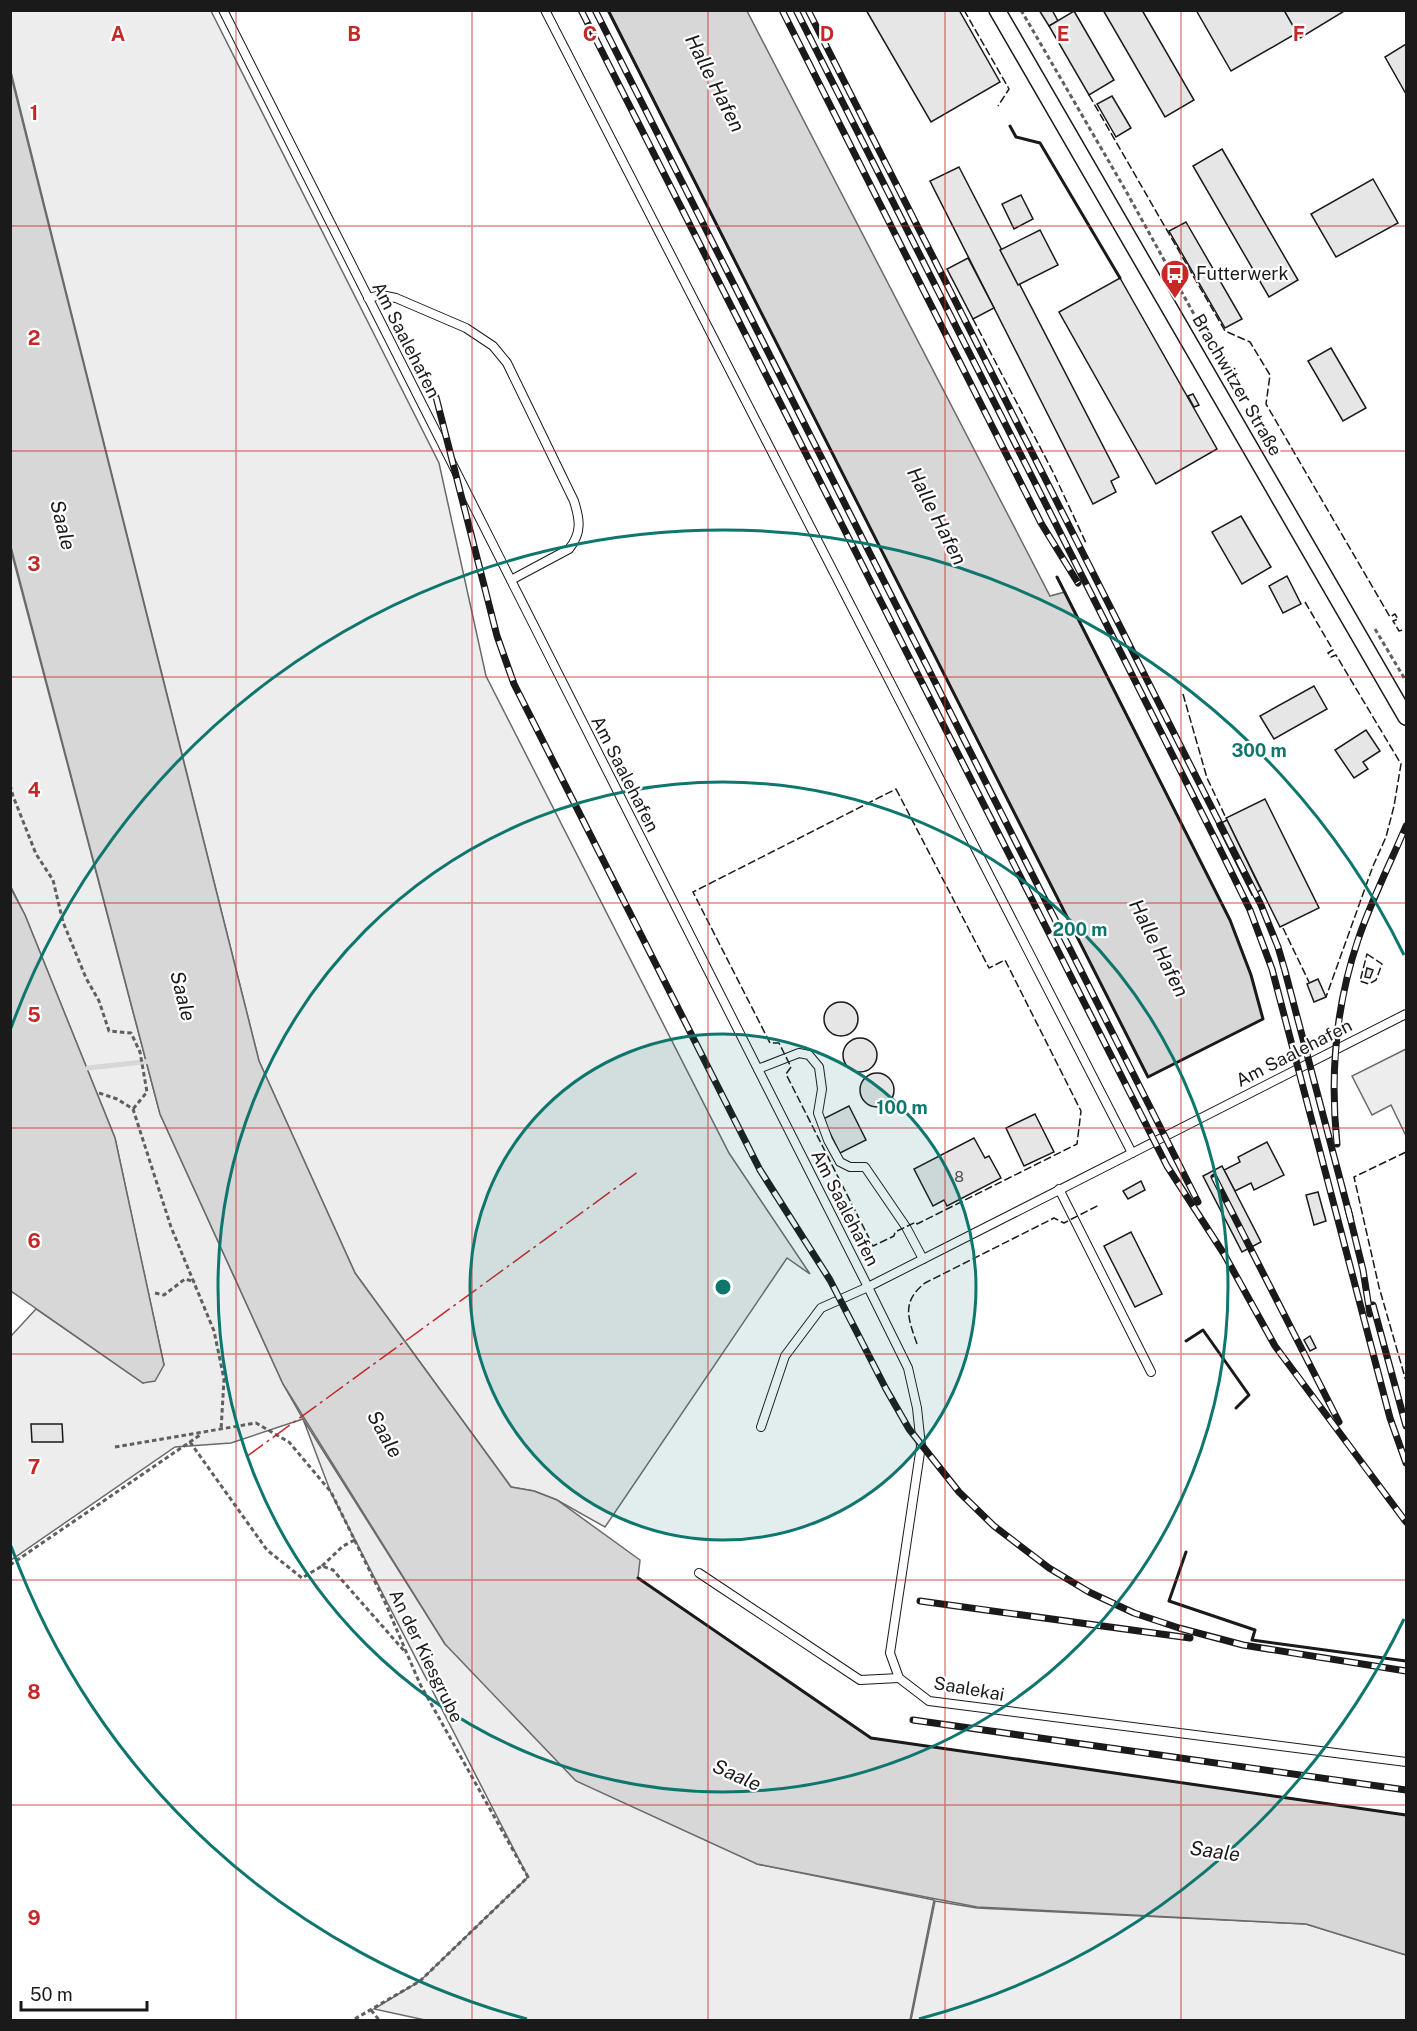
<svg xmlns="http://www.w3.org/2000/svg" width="1417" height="2031" viewBox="0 0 1417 2031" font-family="'Public Sans',sans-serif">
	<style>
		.built { fill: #ededed; stroke: #6a6a6a; stroke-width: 1.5 }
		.water { fill: #d7d7d7; stroke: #6a6a6a; stroke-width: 1.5 }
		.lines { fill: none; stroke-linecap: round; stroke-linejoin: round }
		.stream { stroke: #d7d7d7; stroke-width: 5 }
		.building { fill: #e6e6e6; stroke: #1a1a1a; stroke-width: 1.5 }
		.lane-casing { stroke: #1a1a1a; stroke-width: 10 }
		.street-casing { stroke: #1a1a1a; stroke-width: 18 }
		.path { stroke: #5f5f5f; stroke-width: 3; stroke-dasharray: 4.5 3; stroke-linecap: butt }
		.lane { stroke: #fff; stroke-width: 8 }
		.street { stroke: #fff; stroke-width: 15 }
		.rail-casing { stroke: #1a1a1a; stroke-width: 7 }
		.rail { stroke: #fff; stroke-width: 4.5; stroke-dasharray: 14; stroke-linecap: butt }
		.fence { stroke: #1a1a1a; stroke-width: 1.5; stroke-dasharray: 8 3; stroke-linecap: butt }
		.wall { stroke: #1a1a1a; stroke-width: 3 }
		.power { stroke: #c62828; stroke-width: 1.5; stroke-dasharray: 21 4.5 3 4.5; stroke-linecap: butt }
		.grid { fill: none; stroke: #c62828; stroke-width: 1.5; stroke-opacity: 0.55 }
		.ring { fill: none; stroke: #0f766e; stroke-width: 3 }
		.labels { text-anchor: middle; stroke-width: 4.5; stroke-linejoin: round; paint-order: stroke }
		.number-label { font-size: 15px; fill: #4d4d4d }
		.poi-label { font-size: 18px; fill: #1a1a1a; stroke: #fff; text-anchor: start }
		.street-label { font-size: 18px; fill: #1a1a1a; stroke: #fff }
		.water-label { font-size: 20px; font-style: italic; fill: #1a1a1a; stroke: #fff }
		.grid-label { font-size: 20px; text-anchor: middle; font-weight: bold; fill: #c62828; stroke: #fff; stroke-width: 4.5; stroke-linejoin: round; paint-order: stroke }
		.centre { fill: #0f766e; stroke: #fff; stroke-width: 3 }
		.ring-label { font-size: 18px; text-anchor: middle; font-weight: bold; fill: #0f766e; stroke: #fff; stroke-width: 4.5; stroke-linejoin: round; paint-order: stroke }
	</style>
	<rect width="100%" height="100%" fill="#fff"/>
	<g class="built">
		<polygon points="10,11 211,11 439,463 486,676 729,1153 810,1274 787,1258 605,1527 557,1500 534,1491 511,1487 355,1273 259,1061 11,72"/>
		<polygon points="10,547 160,1114 283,1384 303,1419 445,1644 757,1864 934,1900 910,2020 425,2020 374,2009 420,1981 528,1877 331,1493 303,1419 231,1443 175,1447 11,1560 11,1336 36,1309 143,1383 164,1365 115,1138 25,915 11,887"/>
		<polygon points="1406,1049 1406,1136 1391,1105 1372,1115 1352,1076"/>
		<polygon points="935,1901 977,1908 1306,1924 1406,1955 1406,2020 911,2020"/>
	</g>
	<g class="water">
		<polygon points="608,11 747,11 1050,596 1065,592 1230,920 1251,974 1263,1019 1148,1077"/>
		<polygon points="10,72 259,1061 355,1273 511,1487 534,1491 557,1500 640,1560 638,1578 871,1738 1406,1815 1406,1955 1306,1924 977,1907 757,1864 576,1781 445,1644 283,1384 160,1114 11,547"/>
		<polygon points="10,887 25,915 115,1138 164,1365 155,1381 143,1383 11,1291"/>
	</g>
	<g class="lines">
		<polyline class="stream" points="88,1068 152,1061"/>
	</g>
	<g class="building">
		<polygon points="866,10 959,10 1000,82 931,122"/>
		<polygon points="1039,10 1052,10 1058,21 1049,26"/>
		<polygon points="1103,10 1142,10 1194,100 1165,117"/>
		<polygon points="1196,10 1284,10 1297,33 1231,71"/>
		<polygon points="1284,10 1346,10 1300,38"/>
		<polygon points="1074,11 1114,80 1089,95 1049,26"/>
		<polygon points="1406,44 1406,94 1385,57"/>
		<polygon points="1112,96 1131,128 1116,137 1097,104"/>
		<polygon points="1222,149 1298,280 1269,297 1193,166"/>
		<polygon points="959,167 1119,477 1111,481 1116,492 1093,504 930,181"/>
		<polygon points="1373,179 1398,223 1336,257 1311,214"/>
		<polygon points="1021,195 1033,219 1014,229 1002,204"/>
		<polygon points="1186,222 1242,319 1225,328 1169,231"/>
		<polygon points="1040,230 1058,265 1018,285 1000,250"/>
		<polygon points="968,258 994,308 973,319 947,269"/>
		<polygon points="1120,278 1217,449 1156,484 1059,312"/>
		<polygon points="1331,348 1366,408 1343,421 1308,361"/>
		<polygon points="1193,394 1199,405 1194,407 1188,396"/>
		<polygon points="1241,516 1271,567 1242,584 1212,532"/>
		<polygon points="1287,576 1301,604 1283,613 1269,586"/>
		<polygon points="1314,686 1327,709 1274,739 1260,716"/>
		<polygon points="1366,730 1380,751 1363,762 1368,769 1354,778 1335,750"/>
		<polygon points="1265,799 1319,908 1280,927 1226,818"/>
		<polygon points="1227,820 1261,890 1252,895 1217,825"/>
		<polygon points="1367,968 1373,970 1370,978 1365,977"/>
		<polygon points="1318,979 1326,997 1314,1002 1307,984"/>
		<circle cx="841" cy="1019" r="17"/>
		<circle cx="860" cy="1055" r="17"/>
		<circle cx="877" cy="1090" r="17"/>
		<polygon points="849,1106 866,1140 840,1153 823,1119"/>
		<polygon points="1035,1114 1054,1152 1024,1166 1006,1128"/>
		<polygon points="974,1138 985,1158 989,1156 1001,1178 947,1206 944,1200 933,1206 914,1169"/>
		<polygon points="1267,1142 1284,1175 1254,1190 1251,1183 1235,1191 1224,1170 1240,1162 1238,1157"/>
		<polygon points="1222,1166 1261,1242 1242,1252 1203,1176"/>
		<polygon points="1141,1181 1145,1190 1128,1199 1123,1191"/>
		<polygon points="1318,1192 1326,1221 1314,1225 1306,1195"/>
		<polygon points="1131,1232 1162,1294 1135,1307 1104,1246"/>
		<polygon points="1310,1336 1316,1348 1310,1351 1304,1340"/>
		<polygon points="31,1424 62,1424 63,1442 32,1442"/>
	</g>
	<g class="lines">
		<g class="lane-casing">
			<g id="lane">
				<polyline points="223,10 868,1287 1406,1014"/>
				<polyline points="545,10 1132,1153"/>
				<path d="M 368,298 L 381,295 L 396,298 L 466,328 L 493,346 L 507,363 L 574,501 C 580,520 582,533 569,549 L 511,580"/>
				<polyline points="758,1069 799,1053 809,1055 819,1067 822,1089 818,1113 828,1140 840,1162 850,1167 865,1167 906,1227 923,1259"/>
				<polyline points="1059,1189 1151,1372"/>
				<polyline points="761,1427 785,1356 821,1308 868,1287 908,1368 917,1408 921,1446 890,1653 899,1678 929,1701 1406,1762"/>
				<polyline points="699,1573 860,1680 899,1678"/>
			</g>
		</g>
		<g class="street-casing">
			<polyline id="street" points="997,10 1406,717"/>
		</g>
		<g class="path">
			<polyline points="1021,10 1126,191 1201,327"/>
			<polyline points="1375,629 1406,681"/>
			<polyline points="10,785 13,796 36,854 53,880 63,922 86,978 99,1001 109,1031 131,1033 140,1052 147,1092 133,1109"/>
			<polyline points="99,1093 117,1099 133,1109 171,1227 214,1331 224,1379 221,1430"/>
			<polyline points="155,1293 164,1295 185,1279 195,1282"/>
			<polyline points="190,1442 267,1550 302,1578 322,1566 333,1570 406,1653"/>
			<polyline points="115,1447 256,1423 289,1442 331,1492 384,1600 420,1684 528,1877 420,1981 353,2020"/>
			<polyline points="10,1565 200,1435"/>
			<polyline points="322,1566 343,1546 355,1540"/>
			<polyline points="371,2010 379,2020"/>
		</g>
		<use href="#lane" class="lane"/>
		<use href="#street" class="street"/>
		<g class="rail-casing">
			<g id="rail">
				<polyline points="581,10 1167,1166 1224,1254 1275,1346 1406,1522"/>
				<polyline points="595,10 1198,1202"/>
				<polyline points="782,10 1041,523 1078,583"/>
				<polyline points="796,10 1216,841 1250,910 1272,969 1390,1418 1406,1463"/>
				<polyline points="808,10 1261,905 1278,947 1285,971 1350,1217"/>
				<polyline points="436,397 497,636 514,684 760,1170 830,1280 886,1389 909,1429 959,1492 994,1526 1049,1568 1089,1592 1134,1613 1179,1628 1243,1645 1406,1671"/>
				<path d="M 1337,1144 C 1330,1076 1336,1005 1358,940 C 1371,901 1390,864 1406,826"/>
				<polyline points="1214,1177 1339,1422"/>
				<polyline points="1348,1209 1363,1270 1370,1314"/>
				<polyline points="1373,1305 1406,1426"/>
				<polyline points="920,1601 1190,1638"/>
				<polyline points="913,1720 1406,1790"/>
			</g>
		</g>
		<use href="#rail" class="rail"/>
		<g class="fence">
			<polyline points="964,10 1009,89 998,106"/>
			<polyline points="1089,95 1225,331 1250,342 1270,375 1266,404 1390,617 1395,614 1398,619 1393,621 1399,631 1406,629"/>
			<polyline points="973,319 1053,472 1086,543"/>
			<polyline points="1305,602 1333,650 1328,653 1331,657 1336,655 1401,764 1394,806 1386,837 1373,866 1326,997"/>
			<polyline points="1183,694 1207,778 1226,818"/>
			<polygon points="896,789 989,968 1005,960 1081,1111 1077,1144 917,1224 916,1222 895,1232 894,1236 873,1246 786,1074 791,1067 779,1043 770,1043 693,892"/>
			<polyline points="1283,928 1309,982"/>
			<polygon points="1367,954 1382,964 1376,980 1369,984 1360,981"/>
			<polyline points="1406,1152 1354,1177 1379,1287 1406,1381"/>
			<path d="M 917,1344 C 908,1318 901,1302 925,1283 L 1054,1218 L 1064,1223 L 1099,1205"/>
		</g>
		<g class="wall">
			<polyline points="608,10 1148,1077 1263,1019 1251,975 1230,920 1057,577"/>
			<polyline points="1010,126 1016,137 1040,143 1120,278"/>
			<polyline points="1186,1341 1203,1330 1249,1395 1236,1408"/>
			<polyline points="1186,1552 1169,1601 1255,1630 1252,1640 1406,1661"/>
			<polyline points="638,1578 871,1738 1406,1815"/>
		</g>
		<polyline class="power" points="246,1457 639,1171"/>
	</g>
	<path class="grid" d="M 236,10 L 236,2020M 472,10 L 472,2020M 708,10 L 708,2020M 945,10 L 945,2020M 1181,10 L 1181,2020M 10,226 L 1406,226M 10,451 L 1406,451M 10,677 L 1406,677M 10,903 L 1406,903M 10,1128 L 1406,1128M 10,1354 L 1406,1354M 10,1580 L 1406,1580M 10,1805 L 1406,1805"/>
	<circle cx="723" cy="1287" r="253" fill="#0f766e" fill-opacity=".12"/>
	<g class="ring">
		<circle cx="723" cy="1287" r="253"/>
		<circle cx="723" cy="1287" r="505"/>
		<path d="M1404 1619A758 758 0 0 1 919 2019M527 2019A758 758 0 0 1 11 1546M11 1028A758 758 0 0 1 1404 955"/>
	</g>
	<defs>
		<g id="bus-pin" transform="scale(1.5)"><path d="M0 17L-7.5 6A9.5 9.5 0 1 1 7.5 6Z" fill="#c62828" stroke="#fff"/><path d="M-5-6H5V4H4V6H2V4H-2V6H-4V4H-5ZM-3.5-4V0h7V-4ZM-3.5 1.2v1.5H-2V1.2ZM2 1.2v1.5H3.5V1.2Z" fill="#fff"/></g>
	</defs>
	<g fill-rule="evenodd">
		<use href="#bus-pin" x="1175" y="274"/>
	</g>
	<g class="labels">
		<g class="number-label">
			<text x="959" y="1182">8</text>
		</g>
		<g class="poi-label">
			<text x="1196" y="280">Futterwerk</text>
		</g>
		<g class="street-label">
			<text transform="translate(406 340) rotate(63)" y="6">Am Saalehafen</text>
			<text transform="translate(1237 385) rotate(60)" y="6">Brachwitzer Straße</text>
			<text transform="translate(625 774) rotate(63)" y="6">Am Saalehafen</text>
			<text transform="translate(1294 1053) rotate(-27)" y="6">Am Saalehafen</text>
			<text transform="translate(845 1208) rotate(63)" y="6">Am Saalehafen</text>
			<text transform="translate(426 1656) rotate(64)" y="6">An der Kiesgrube</text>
			<text transform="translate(969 1689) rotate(10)" y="6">Saalekai</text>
		</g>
		<g class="water-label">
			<text transform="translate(715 83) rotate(63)" y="7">Halle Hafen</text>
			<text transform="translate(937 516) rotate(63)" y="7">Halle Hafen</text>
			<text transform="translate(63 525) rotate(76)" y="7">Saale</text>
			<text transform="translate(1159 948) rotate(63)" y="7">Halle Hafen</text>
			<text transform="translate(183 996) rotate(76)" y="7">Saale</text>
			<text transform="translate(385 1434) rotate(61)" y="7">Saale</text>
			<text transform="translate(737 1775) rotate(24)" y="7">Saale</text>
			<text transform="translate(1215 1851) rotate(8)" y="7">Saale</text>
		</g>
	</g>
	<g class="grid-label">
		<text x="118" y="41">A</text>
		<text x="354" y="41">B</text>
		<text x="590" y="41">C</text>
		<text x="827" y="41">D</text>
		<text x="1063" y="41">E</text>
		<text x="1299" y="41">F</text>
		<text x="34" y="120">1</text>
		<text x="34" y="345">2</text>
		<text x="34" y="571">3</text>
		<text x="34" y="797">4</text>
		<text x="34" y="1022">5</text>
		<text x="34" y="1248">6</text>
		<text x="34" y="1474">7</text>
		<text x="34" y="1699">8</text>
		<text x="34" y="1925">9</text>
	</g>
	<circle cx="723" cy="1287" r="9" class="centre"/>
	<g class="ring-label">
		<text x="1259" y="757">300 m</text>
		<text x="1080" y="936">200 m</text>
		<text x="902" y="1114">100 m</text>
	</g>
	<rect width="1417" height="2031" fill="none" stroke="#1a1a1a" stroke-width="24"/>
	<path d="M21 2001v9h126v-9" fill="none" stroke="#1a1a1a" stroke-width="3"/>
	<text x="30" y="2001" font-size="18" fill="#1a1a1a" stroke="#ffffff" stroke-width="4.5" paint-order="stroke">50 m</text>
</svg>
